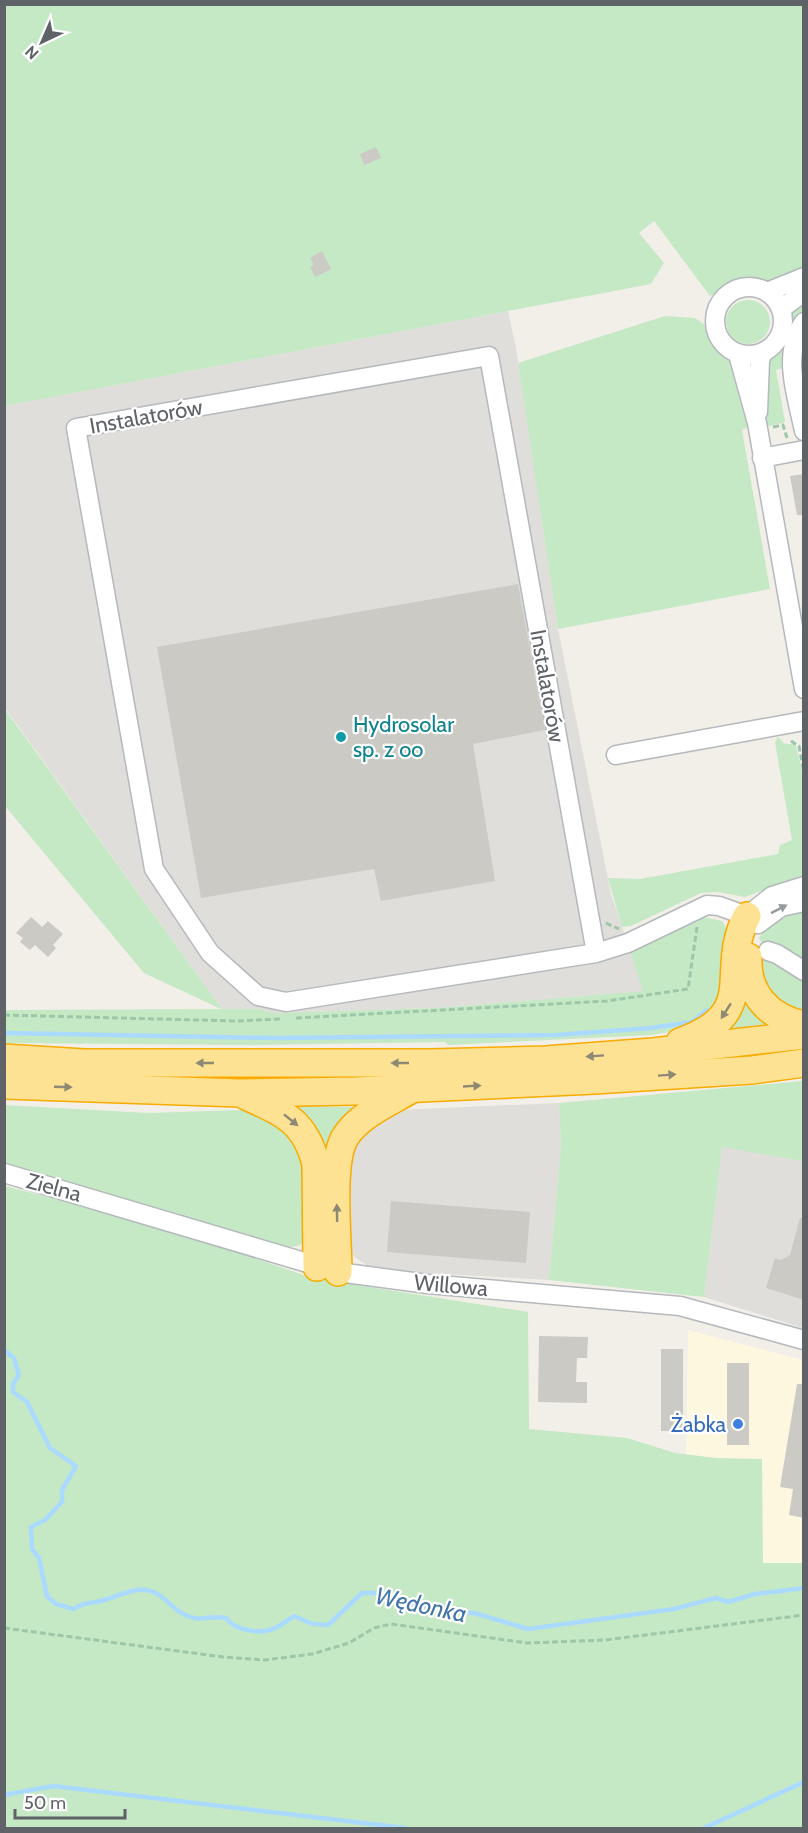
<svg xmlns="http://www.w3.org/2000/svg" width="808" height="1833" viewBox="0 0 808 1833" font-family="Cabin,sans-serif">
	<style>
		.commercial { fill: #fef7e0 }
		.industrial { fill: #e0deda }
		.green { fill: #c5e8c5 }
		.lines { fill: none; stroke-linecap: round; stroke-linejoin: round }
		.stream { stroke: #aadaff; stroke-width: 4.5 }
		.building { fill: #cccac5 }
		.minor-casing { stroke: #b5b8bc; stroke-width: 21 }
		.highway-casing { stroke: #f9ab00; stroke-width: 30 }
		.path { stroke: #9cc7a9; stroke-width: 3; stroke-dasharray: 6 3; stroke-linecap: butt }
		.minor { stroke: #fff; stroke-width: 18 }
		.highway { stroke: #fde293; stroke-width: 27 }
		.oneway { fill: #979a9d }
		.oneway2 { fill: #8e8975 }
		.culture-dot { fill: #0f9aa8; stroke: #fff; stroke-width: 2 }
		.shop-dot { fill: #3f7fe0; stroke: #fff; stroke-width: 2 }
		.labels { text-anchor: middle; stroke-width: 4.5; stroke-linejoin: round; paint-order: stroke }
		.street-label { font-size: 22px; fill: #5f6368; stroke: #fff }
		.culture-label { font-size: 22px; fill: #0d838f; stroke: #fff; text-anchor: start }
		.shop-label { font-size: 22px; fill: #366cbe; stroke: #fff; text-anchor: end }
		.water-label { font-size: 24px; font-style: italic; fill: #4174aa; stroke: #fff }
	</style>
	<rect width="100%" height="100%" fill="#f1efe8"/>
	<polygon class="commercial" points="688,1330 803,1360 803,1563 763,1564 716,1458 686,1455"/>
	<g class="industrial">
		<polygon points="508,311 516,348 558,629 611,894 644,991 438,1008 270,1013 260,1009 222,1009 5,708 4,406"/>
		<polygon points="559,1103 561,1146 549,1280 373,1270 347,1251 349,1143 396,1110"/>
		<polygon points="722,1146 803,1161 803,1328 704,1297"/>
	</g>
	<g class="green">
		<polygon points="4,5 803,5 803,272 764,284 738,282 710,296 654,221 639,233 664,263 651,284 5,406"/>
		<path d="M 803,297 L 803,312 L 799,316 L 784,368 L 776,370 L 785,422 L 768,426 L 766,424 C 765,404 758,378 768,360 C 772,351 781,347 785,338 C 794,318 785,316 803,297 Z"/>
		<circle cx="748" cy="322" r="22"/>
		<polygon points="665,316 695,318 708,327 717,346 733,360 749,427 742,430 770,589 558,629 518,363"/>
		<polygon points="4,708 222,1009 260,1009 271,1013 438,1008 643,991 630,951 703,917 722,921 731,937 716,1010 687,1029 651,1035 448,1045 445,1042 252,1045 5,1043 5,1010 221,1009 144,973 5,806"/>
		<path d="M 778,737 L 785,744 L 795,744 C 808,778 804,838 803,875 L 745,897 L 718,892 L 701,893 L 631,926 L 622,927 L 608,878 L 640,879 L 778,854 L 780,845 L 792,840 L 775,742 Z"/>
		<path d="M 803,908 L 803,964 L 764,945 L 759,939 C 767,918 784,914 803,908 Z"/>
		<polygon points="771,958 803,976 803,1020 758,984 758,959"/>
		<polygon points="744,986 775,1023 718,1031"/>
		<polygon points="803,1081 803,1161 722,1147 704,1297 549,1280 561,1146 559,1103"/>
		<polygon points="4,1105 148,1113 241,1110 273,1117 301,1141 312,1189 306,1240 298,1246 283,1248 5,1167"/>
		<polygon points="284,1106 369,1107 322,1165"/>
		<polygon points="5,1186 169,1228 312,1278 528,1312 529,1429 627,1438 675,1453 716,1458 762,1459 763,1563 803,1563 803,1828 5,1828"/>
	</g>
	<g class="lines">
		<g class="stream">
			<polyline points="4,1033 276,1038 556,1035 651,1028 692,1022 707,1010"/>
			<path d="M 4,1350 L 14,1358 L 19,1375 L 13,1384 L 13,1392 L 27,1402 L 50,1448 L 76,1466 L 62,1490 L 62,1502 L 45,1520 L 31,1527 L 32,1549 L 39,1558 L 47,1596 L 56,1604 L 74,1609 C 85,1601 93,1604 105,1600 C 122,1595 141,1583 159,1595 C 171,1603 178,1615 194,1618 C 205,1620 214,1615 226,1618 C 235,1631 263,1635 277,1627 C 283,1624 288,1620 294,1616 L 313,1624 L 328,1625 L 362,1593 L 379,1593 L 418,1606 L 448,1606 L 459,1612 L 474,1613 L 528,1629 L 674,1609 L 716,1598 L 728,1602 L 755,1594 L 804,1588"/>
			<polyline points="4,1795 53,1786 405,1828"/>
			<polyline points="704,1828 804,1782"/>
		</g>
	</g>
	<g class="building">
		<polygon points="376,147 381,158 364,165 360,154"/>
		<polygon points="322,251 331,269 315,277 310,267 314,265 310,258"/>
		<polygon points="804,474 804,515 797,515 790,476"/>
		<polygon points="518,584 545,730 473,744 495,881 381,901 374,869 201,898 157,647"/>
		<polygon points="31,917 42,927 48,921 63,934 53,945 56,948 48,957 35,945 30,950 20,942 23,938 16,933"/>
		<polygon points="391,1201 530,1212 526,1263 387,1252"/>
		<polygon points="800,1218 804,1218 804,1300 766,1288 775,1258 781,1260 790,1255"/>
		<polygon points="539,1336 588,1337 587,1358 577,1358 576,1382 587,1382 587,1403 538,1402"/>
		<rect x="661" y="1349" width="22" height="82"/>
		<rect x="727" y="1363" width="22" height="82"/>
		<polygon points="797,1384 804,1384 804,1518 789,1515 793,1489 780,1487"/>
	</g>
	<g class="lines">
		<g class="minor-casing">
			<g id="minor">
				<circle cx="749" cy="321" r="34"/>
				<polyline points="767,292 804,277"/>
				<polyline points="781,309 804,292"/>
				<path d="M 804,322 C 781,354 797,396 804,431"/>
				<polyline points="738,354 757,423 804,689"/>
				<polyline points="758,412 760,361 763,352"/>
				<polyline points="762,458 804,450"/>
				<polyline points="616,755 804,721"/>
				<polyline points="747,916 772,896 804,886"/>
				<polyline points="768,951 777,954 804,971"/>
				<polyline points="596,953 489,356 76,428 154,869 210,953 258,996 286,1002 596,953 628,943 707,905 719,906 747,916 758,924 781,907 804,902"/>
				<polyline points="4,1173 338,1272 428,1284 680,1306 804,1340"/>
			</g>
		</g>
		<g class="highway-casing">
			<g id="highway">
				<path d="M 748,957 C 746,993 769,1018 804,1025"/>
				<path d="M 680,1042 C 763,1012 717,974 747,916"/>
				<polyline points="4,1058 84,1063 431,1063 546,1060 653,1052 804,1035"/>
				<polyline points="4,1085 240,1093 355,1091 595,1080 752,1070 804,1063"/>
				<path d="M 246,1096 C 284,1113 305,1121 316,1164 L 317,1267"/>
				<path d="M 338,1272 C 338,1240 330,1166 344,1139 C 357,1116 388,1103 410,1090"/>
			</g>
		</g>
		<g class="path">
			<polyline points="773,427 783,425 787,438"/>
			<polyline points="791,741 799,746 804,773"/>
			<polyline points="606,923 619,929"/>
			<polyline points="4,1015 236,1021 281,1019"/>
			<polyline points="296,1018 607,1001 688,989 697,927"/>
			<polyline points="4,1628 223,1657 265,1660 312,1654 349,1643 374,1628 391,1624 527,1643 605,1640 804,1615"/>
		</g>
		<use href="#minor" class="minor"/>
		<use href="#highway" class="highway"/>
	</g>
	<defs><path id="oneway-solid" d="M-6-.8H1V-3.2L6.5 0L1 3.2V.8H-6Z" transform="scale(1.5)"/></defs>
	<use class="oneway" href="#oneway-solid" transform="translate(779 909) rotate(-27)"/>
	<g class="oneway2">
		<use href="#oneway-solid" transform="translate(726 1011) rotate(123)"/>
		<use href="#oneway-solid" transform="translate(595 1056) rotate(176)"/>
		<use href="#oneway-solid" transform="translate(205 1063) rotate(180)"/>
		<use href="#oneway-solid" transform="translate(400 1063) rotate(180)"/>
		<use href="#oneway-solid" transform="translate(667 1075) rotate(-4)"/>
		<use href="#oneway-solid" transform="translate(472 1086) rotate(-3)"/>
		<use href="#oneway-solid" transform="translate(63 1087) rotate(2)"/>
		<use href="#oneway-solid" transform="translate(291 1120) rotate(39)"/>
		<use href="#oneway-solid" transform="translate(337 1213) rotate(-91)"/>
	</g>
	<circle class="culture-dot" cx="341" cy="737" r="6"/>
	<circle class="shop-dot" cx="738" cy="1424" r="6"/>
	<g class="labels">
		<g class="street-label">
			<text transform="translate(146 416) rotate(-10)" y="8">Instalatorów</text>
			<text transform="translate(548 686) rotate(80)" y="8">Instalatorów</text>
			<text transform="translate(54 1187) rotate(15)" y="8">Zielna</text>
			<text transform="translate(451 1285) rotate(5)" y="8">Willowa</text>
		</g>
		<g class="culture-label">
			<text x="353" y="732">Hydrosolar<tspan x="353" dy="25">sp. z oo</tspan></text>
		</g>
		<g class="shop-label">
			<text x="726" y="1432">Żabka</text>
		</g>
		<g class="water-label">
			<text transform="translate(421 1605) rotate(12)" y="8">Wędonka</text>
		</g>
	</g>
	<rect width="808" height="1833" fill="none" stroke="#5f6368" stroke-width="12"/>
	<g transform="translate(42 42) rotate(224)" stroke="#ffffff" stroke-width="4.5" paint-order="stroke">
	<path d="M0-4.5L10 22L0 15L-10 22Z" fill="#5f6368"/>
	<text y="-9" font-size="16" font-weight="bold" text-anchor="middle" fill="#5f6368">N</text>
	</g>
	<path d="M15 1809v9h110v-9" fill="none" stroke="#5f6368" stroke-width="3"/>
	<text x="24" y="1809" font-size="18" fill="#5f6368" stroke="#ffffff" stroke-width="4.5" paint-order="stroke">50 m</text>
</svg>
